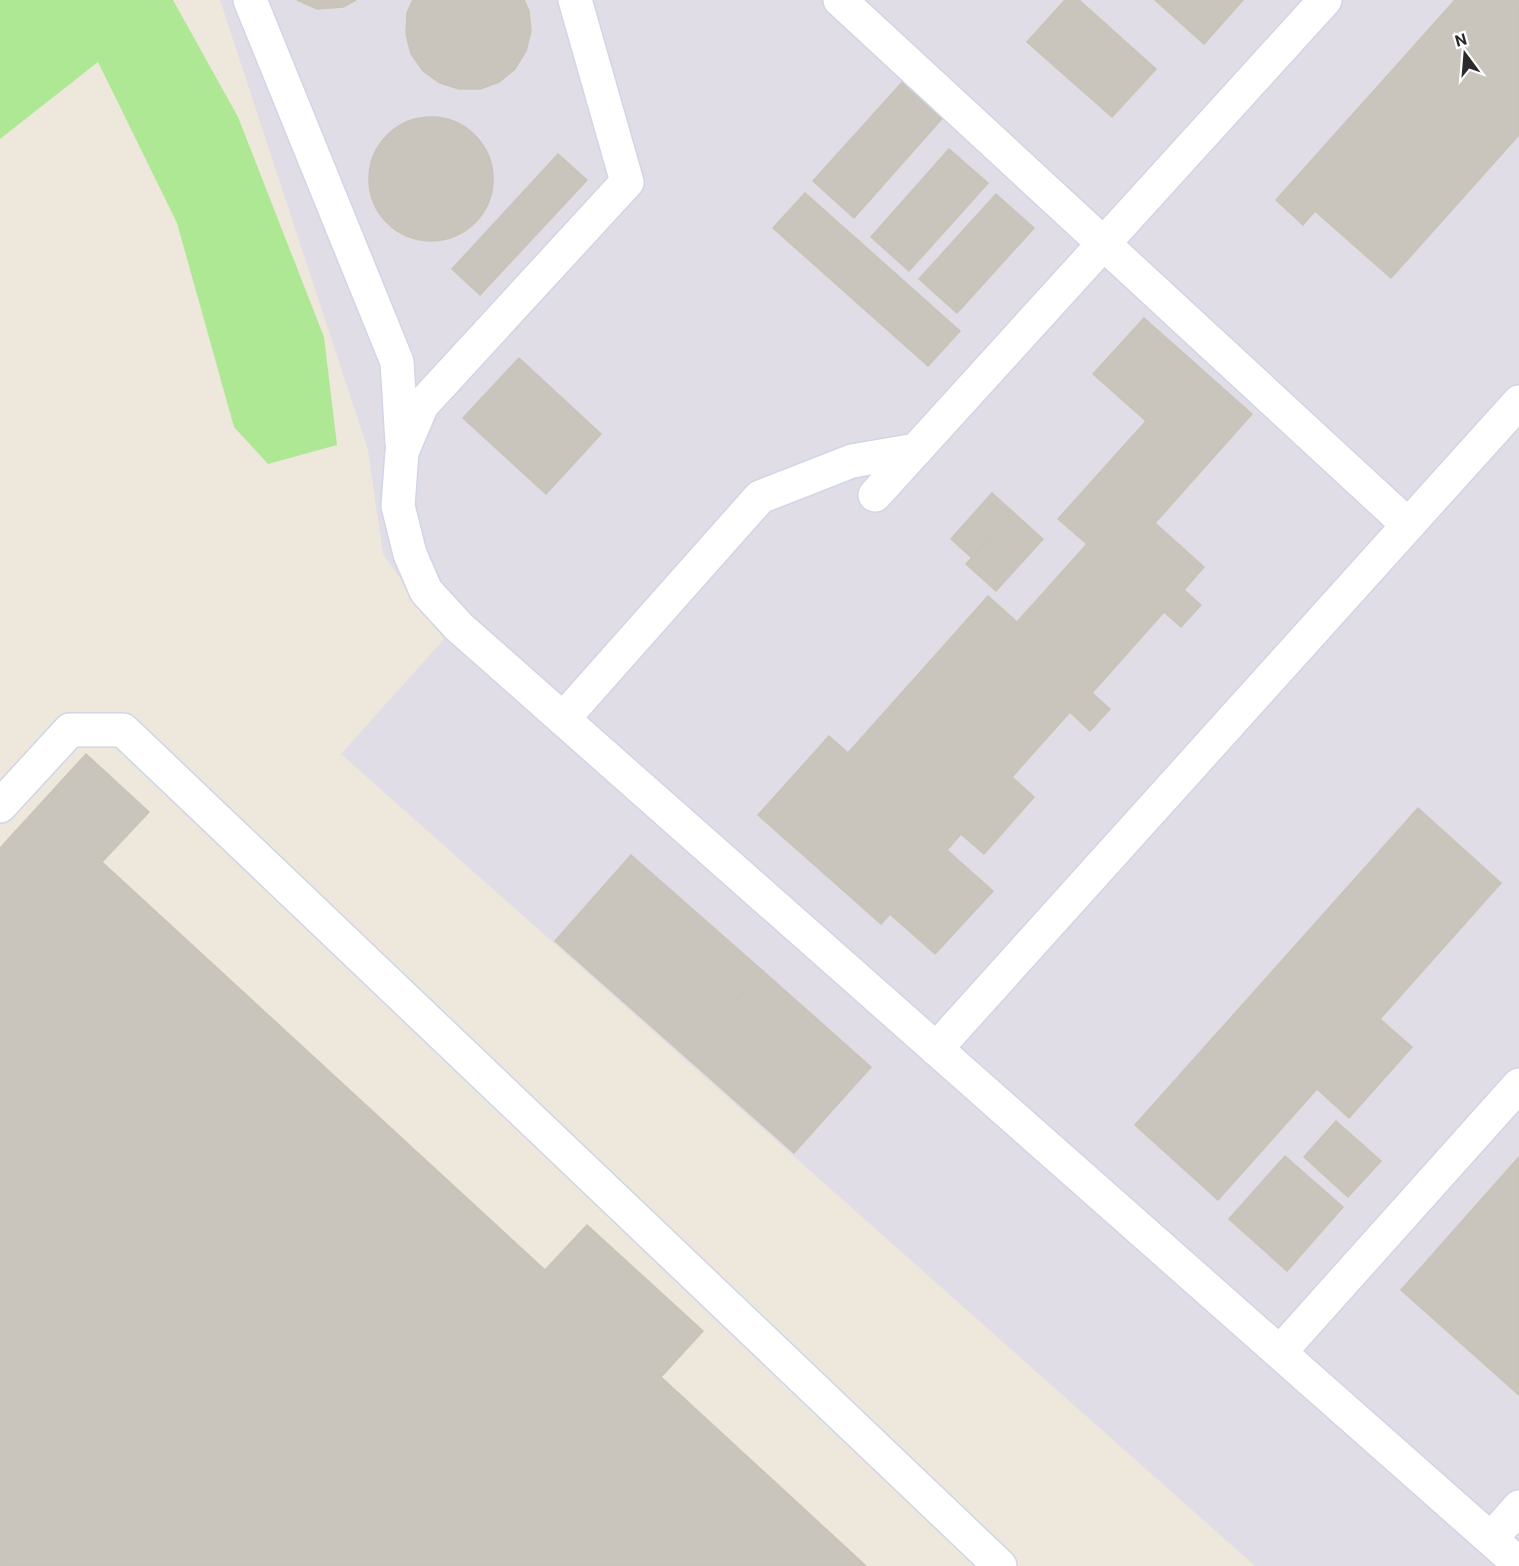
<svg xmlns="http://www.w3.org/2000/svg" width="1519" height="1566" viewBox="0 0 1519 1566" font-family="Roboto,sans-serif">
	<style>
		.industrial { fill: #e0dde6 }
		.green { fill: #afe895 }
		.building { fill: #c9c4bc; stroke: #cac3b6; stroke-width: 1.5 }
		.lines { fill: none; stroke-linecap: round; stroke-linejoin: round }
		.minor-casing { stroke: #d1d5e5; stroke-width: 36 }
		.minor { stroke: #fff; stroke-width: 33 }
	</style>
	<rect width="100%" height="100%" fill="#eee7dc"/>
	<polygon class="industrial" points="220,0 1519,0 1519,1566 1255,1566 341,754 444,639 383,554 368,450"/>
	<polygon class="green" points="0,0 173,0 238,117 324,337 337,445 268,464 234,427 177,223 98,62 0,139"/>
	<g class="building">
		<polygon points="297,0 356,0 343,7 317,9"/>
		<polygon points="413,0 524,0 529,11 531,31 526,51 515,69 499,82 480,89 459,89 440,83 423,71 411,54 406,34 407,13"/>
		<polygon points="1065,0 1079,0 1156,69 1112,117 1027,42"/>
		<polygon points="1155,0 1243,0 1204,44"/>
		<polygon points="1455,0 1519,0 1519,135 1391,278 1315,211 1303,225 1276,200"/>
		<polygon points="906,78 946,114 854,218 813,181"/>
		<circle cx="431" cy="179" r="62"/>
		<polygon points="949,149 988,183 909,271 871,237"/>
		<polygon points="558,154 587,180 480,295 452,269"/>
		<polygon points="805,193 960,331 928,366 773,228"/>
		<polygon points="996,194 1034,228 957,313 919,279"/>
		<polygon points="1144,318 1252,414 1155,523 1204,567 1184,590 1201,605 1181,627 1164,612 1092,693 1110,709 1090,731 1070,712 1012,777 1034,797 984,854 961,834 947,850 993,891 935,954 890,914 881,924 758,815 829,736 848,753 988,596 1017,622 1087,544 1058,519 1146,421 1093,374"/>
		<polygon points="519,358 601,434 546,494 463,418"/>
		<polygon points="992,493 1013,512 972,558 951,539"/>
		<polygon points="1013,512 1043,539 996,591 966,564"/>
		<polygon points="86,754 149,812 102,862 545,1270 587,1225 703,1331 661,1377 866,1566 0,1566 0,848"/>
		<polygon points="1418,808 1501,883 1380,1019 1412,1047 1349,1118 1317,1089 1218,1200 1135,1125"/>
		<polygon points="631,855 763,971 686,1057 555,941"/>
		<polygon points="763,971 871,1067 794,1153 686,1057"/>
		<polygon points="1336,1121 1381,1161 1348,1197 1304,1157"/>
		<polygon points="1285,1156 1343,1207 1287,1271 1229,1219"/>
		<polygon points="1519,1157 1519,1395 1401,1290"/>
	</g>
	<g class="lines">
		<g class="minor-casing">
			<g id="minor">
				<polyline points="250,0 397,362 402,443"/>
				<polyline points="575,0 627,182 422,405 402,452 398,506 410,554 426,591 459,627 1519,1564"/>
				<polyline points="840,0 1408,525"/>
				<polyline points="875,495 1325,0"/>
				<polyline points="563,719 760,497 852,461 916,450"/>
				<polyline points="0,806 70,730 123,730 1000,1566"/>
				<polyline points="936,1049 1519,402"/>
				<polyline points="1280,1352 1519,1085"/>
				<polyline points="1491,1539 1519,1507"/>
			</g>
		</g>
		<use href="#minor" class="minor"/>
	</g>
	<g transform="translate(1465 54) rotate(344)" stroke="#ffffff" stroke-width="4.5" paint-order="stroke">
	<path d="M0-4.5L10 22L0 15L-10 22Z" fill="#2b2b2b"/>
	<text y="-9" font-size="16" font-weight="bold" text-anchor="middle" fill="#2b2b2b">N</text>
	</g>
</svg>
